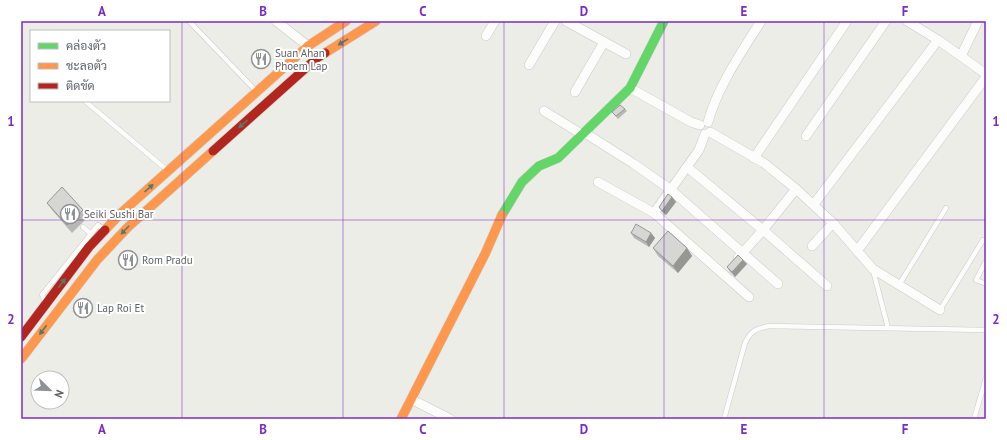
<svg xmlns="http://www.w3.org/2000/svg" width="1007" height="440" viewBox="0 0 1007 440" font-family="'PT Sans',Sarabun,sans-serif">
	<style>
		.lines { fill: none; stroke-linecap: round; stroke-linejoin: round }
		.lane-casing { stroke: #cacbc9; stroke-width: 5.5 }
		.street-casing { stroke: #cacbc9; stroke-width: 10 }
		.fast-casing { stroke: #c9cac9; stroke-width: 10 }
		.slow-casing { stroke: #c9cac9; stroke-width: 10 }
		.jam-casing { stroke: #c9cac9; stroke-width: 10 }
		.lane { stroke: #fcfcfb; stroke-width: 4.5 }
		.street { stroke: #fcfcfb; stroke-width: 9 }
		.fast { stroke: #63d668; stroke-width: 9 }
		.slow { stroke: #ff974d; stroke-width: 9 }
		.jam { stroke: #b3261e; stroke-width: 9 }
		.wall { fill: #b8b8b5 }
		.shaded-wall { fill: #969693 }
		.building { fill: #d6d6d2; stroke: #969693 }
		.oneway { fill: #5d7766 }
		.grid { fill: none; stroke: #7b2cbf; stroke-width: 1; stroke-opacity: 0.55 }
		.labels { text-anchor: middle; stroke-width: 4; stroke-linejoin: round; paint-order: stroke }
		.poi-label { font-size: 11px; fill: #5c5f66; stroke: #fff; text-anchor: start }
		.neatline { fill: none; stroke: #7b2cbf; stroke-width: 1.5 }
		.grid-label { font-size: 13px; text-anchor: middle; font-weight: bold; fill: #7b2cbf }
	</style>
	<rect width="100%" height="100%" fill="#edede7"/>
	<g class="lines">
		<g class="lane-casing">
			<g id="lane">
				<polyline points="189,21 257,92"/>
				<polyline points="85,101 167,170"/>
				<polyline points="83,227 91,234"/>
				<polyline points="986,261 976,280 986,284"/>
				<polyline points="873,270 888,328"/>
				<polyline points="899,285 946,208"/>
				<polyline points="45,302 42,295 98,225 105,230"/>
				<polyline points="940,310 983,240"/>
				<path d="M 724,419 L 745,343 C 751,330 756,329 769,326 L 986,330"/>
				<polyline points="974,419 986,378"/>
			</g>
		</g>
		<g class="street-casing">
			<g id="street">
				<polyline points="276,21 308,46"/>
				<polyline points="566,21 626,54"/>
				<polyline points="907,21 938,40 986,74"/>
				<polyline points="486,36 495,21"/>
				<polyline points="961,56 978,21"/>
				<polyline points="529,65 555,21"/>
				<polyline points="630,88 691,122 700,125"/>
				<polyline points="575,92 604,42"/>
				<polyline points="544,111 583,135"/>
				<path d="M 708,122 C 718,86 741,53 761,21"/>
				<polyline points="710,132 764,163 796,189 833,223 873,269 940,310"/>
				<polyline points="585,133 634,164 671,190 778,284"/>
				<polyline points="806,136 886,21"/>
				<polyline points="754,158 847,21"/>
				<polyline points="687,167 763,230 827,286"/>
				<polyline points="598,182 654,213 749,297"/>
				<polyline points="814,204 938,40"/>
				<polyline points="654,213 699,150 705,134"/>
				<polyline points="812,246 833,223"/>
				<polyline points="857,251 986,77"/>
				<polyline points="738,258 763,230 796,189"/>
				<polyline points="411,399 450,419"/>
			</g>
		</g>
		<g class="fast-casing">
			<polyline id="fast" points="502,215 522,182 539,166 558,158 630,88 664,21"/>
		</g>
		<g class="slow-casing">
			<g id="slow">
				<polyline points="325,53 376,21"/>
				<polyline points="105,230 121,213 308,46 346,21"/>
				<polyline points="21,359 97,260 128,227 213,151"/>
				<polyline points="401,419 485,254 502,215"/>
			</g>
		</g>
		<g class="jam-casing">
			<g id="jam">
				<polyline points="213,151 317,58 325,53"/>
				<polyline points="21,337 89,247 105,230"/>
			</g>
		</g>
		<use href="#lane" class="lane"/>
		<use href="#street" class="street"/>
		<use href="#fast" class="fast"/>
		<use href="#slow" class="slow"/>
		<use href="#jam" class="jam"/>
	</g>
	<g class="wall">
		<polygon points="625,109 627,111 618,119 612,112"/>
		<polygon points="672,197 676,202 666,215 662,212 659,207"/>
		<polygon points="47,203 83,210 88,217 72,233 52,210"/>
		<polygon points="631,233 651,233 655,238 649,247 634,238"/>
		<polygon points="653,248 687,248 692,256 678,273 658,256"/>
		<polygon points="743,260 747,264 735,277 730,272 727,267"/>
	</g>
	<g class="shaded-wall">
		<polygon points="672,197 676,202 666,215 662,211"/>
		<polygon points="651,233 655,238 649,247 646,242"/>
		<polygon points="687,248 692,256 678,273 673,266"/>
		<polygon points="743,260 747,264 735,277 732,272"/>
	</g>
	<g class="building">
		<polygon points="620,105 625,109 616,116 612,112"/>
		<polygon points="62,187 83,210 67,225 47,203"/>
		<polygon points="668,194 672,197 662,211 659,207"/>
		<polygon points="636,224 651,233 646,242 631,233"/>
		<polygon points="668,231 687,248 673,266 653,248"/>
		<polygon points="738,255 743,260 732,272 727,267"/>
	</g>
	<defs><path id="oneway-solid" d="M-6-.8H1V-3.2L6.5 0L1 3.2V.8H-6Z"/></defs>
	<g class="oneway">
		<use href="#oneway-solid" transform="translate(343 42) rotate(148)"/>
		<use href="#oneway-solid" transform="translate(243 124) rotate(139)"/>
		<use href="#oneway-solid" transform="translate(149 188) rotate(-42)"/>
		<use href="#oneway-solid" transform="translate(125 230) rotate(134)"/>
		<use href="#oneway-solid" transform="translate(62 283) rotate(-53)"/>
		<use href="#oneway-solid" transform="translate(43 330) rotate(127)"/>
	</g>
	<path class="grid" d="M 182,21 L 182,419M 343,21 L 343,419M 504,21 L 504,419M 664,21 L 664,419M 824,21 L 824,419M 21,220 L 986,220"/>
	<defs>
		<g id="restaurant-ring" transform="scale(1)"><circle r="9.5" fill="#fff" stroke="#8f9193" stroke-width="1.5"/><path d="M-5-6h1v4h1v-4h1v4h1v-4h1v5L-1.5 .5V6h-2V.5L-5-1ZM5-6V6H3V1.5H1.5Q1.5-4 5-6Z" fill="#8f9193"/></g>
	</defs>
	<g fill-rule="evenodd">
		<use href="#restaurant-ring" x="261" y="59"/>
		<use href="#restaurant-ring" x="70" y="214"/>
		<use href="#restaurant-ring" x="128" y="260"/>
		<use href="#restaurant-ring" x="83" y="308"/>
	</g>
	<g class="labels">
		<g class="poi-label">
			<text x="275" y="57">Suan Ahan<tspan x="275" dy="13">Phoem Lap</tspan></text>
			<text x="84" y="218">Seiki Sushi Bar</text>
			<text x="142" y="264">Rom Pradu</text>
			<text x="97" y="312">Lap Roi Et</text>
		</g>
	</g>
	<rect width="1007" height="440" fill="none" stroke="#ffffff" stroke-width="44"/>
	<rect x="30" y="30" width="140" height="72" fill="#ffffff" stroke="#bebfc2"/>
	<rect x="38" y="43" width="20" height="6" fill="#63d668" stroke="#bebfc2"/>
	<text x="66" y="50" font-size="12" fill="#5c5f66">คล่องตัว</text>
	<rect x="38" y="63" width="20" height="6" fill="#ff974d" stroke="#bebfc2"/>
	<text x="66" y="70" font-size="12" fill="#5c5f66">ชะลอตัว</text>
	<rect x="38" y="83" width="20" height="6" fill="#b3261e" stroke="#bebfc2"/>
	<text x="66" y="90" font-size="12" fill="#5c5f66">ติดขัด</text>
	<g transform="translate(50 390) rotate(113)"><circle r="19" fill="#ffffff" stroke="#bebfc2"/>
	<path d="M0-3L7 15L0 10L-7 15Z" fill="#8f9193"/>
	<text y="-6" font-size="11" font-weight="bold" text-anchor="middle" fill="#5c5f66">N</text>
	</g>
	<rect x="22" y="22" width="963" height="396" class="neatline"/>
	<g class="grid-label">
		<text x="102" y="16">A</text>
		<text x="263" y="16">B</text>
		<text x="423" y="16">C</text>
		<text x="584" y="16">D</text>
		<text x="744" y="16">E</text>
		<text x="905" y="16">F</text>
		<text x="11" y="126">1</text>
		<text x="996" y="126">1</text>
		<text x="11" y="324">2</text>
		<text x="996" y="324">2</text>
		<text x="102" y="434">A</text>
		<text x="263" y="434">B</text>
		<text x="423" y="434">C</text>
		<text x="584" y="434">D</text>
		<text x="744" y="434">E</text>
		<text x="905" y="434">F</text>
	</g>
</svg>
